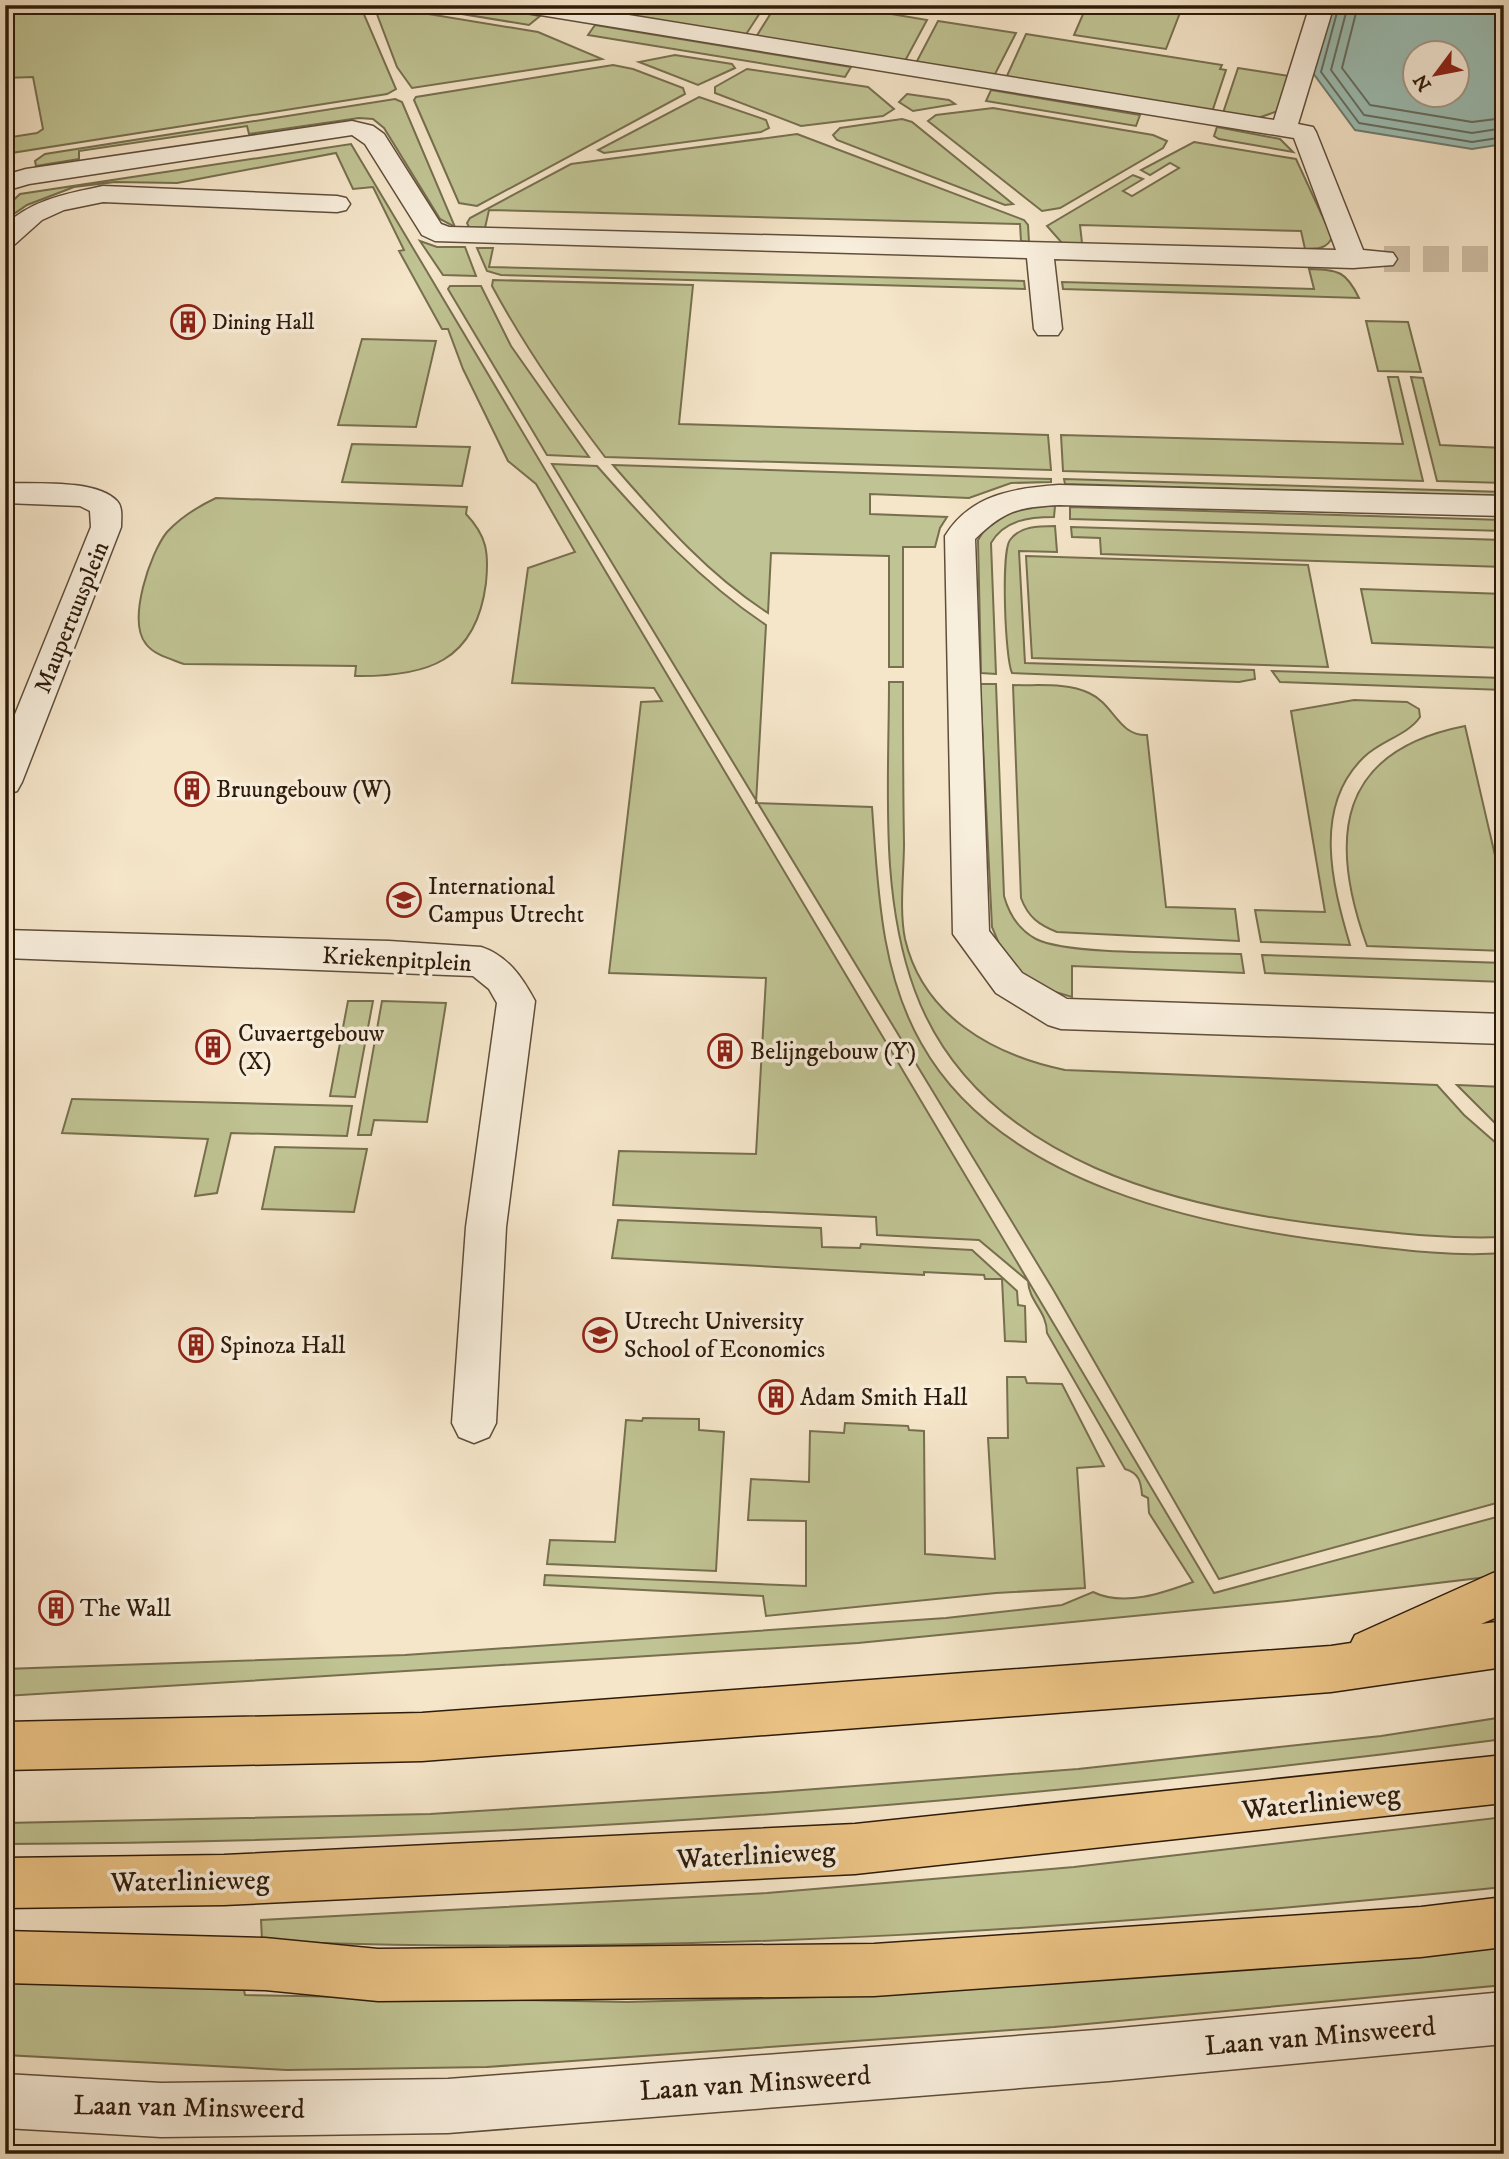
<svg xmlns="http://www.w3.org/2000/svg" width="1509" height="2159" viewBox="0 0 1509 2159" font-family="'IM FELL DW Pica',serif">
	<style>
		.green { fill: #c0c393; stroke: #776f4e; stroke-width: 2 }
		.water { fill: #9cbfb5; stroke: #707d71; stroke-width: 2; fill-rule: evenodd }
		.lines { fill: none; stroke-linecap: round; stroke-linejoin: round }
		.shore { stroke: #656d60; stroke-width: 2 }
		.minor-tunnel { stroke: #cdbda3; stroke-width: 26; stroke-dasharray: 26 13; stroke-linecap: butt }
		.minor-casing { stroke: #604e3a; stroke-width: 3 }
		.major-casing { stroke: #2e1b0a; stroke-width: 3 }
		.minor { fill: #f8eedc; fill-rule: evenodd }
		.major { fill: #eac284; fill-rule: evenodd }
		.labels { text-anchor: middle; stroke-width: 7; stroke-linejoin: round; paint-order: stroke }
		.far-poi-label { font-size: 21px; fill: #2e1b0a; stroke: #f8eedc; text-anchor: start }
		.street-label { font-size: 24px; fill: #2e1b0a; stroke: #f8eedc }
		.poi-label { font-size: 24px; fill: #2e1b0a; stroke: #f8eedc; text-anchor: start }
		.near-street-label { font-size: 28px; fill: #2e1b0a; stroke: #f8eedc }
	</style>
	<rect width="100%" height="100%" fill="#f5e5c9"/>
	<filter id="stains"><feTurbulence type="fractalNoise" baseFrequency=".00286" numOctaves="4"/><feColorMatrix values="0 0 0 0 .2 0 0 0 0 .09 0 0 0 0 .02 0 0 0 .5 -.17"/></filter>
	<radialGradient id="worn" r=".72"><stop offset=".6" stop-color="#630" stop-opacity="0"/><stop offset="1" stop-color="#630" stop-opacity=".3"/></radialGradient>
	<g class="green">
		<polygon points="5,5 360,5 396,89 387,94 5,154 5,138 37,133 43,129 33,77 5,78"/>
		<polygon points="477,5 540,16 529,25 413,6"/>
		<polygon points="562,5 765,5 745,36"/>
		<polygon points="776,5 838,5 927,20 905,61 756,37"/>
		<polygon points="1087,5 1183,5 1166,49 1074,35"/>
		<polygon points="380,6 538,32 602,59 412,88 397,67 375,9"/>
		<polygon points="938,21 1016,33 994,76 916,63"/>
		<polygon points="595,25 851,67 845,77 588,35"/>
		<polygon points="1026,34 1222,65 1220,69 1226,70 1212,112 1006,78"/>
		<polygon points="675,55 732,64 735,68 698,85 639,62"/>
		<polygon points="613,65 633,69 683,88 685,94 477,206 459,203 414,100 416,97"/>
		<polygon points="1238,68 1289,76 1278,111 1258,118 1223,113"/>
		<polygon points="747,69 868,87 894,109 883,116 801,126 715,93 715,87"/>
		<polygon points="991,90 1140,115 1136,126 986,101"/>
		<polygon points="907,94 949,100 955,104 913,111 899,102"/>
		<polygon points="699,97 766,120 769,128 761,132 604,153 598,150"/>
		<polygon points="395,99 402,102 455,227 440,219 384,128 373,119 359,118 249,134 247,126 79,151 79,159 36,166 35,161 45,154"/>
		<polygon points="993,108 1153,135 1167,141 1163,148 1060,208 1042,211 928,121 936,115"/>
		<polygon points="902,119 912,122 1013,204 1005,205 837,140 833,135 840,128"/>
		<polygon points="1217,127 1280,139 1293,152 1219,139 1214,136"/>
		<polygon points="797,134 1024,220 1028,225 1029,242 1021,241 1020,224 489,210 485,228 469,227 467,223 470,218 571,164"/>
		<path d="M 1194,142 L 1296,159 L 1332,237 C 1328,249 1316,249 1305,249 L 1301,231 L 1080,225 L 1082,243 L 1062,243 L 1047,226 L 1133,175 L 1143,179 L 1123,191 L 1132,196 L 1179,168 L 1170,163 L 1150,175 L 1141,170 Z"/>
		<path d="M 351,144 L 1214,1593 L 1504,1515 L 1504,1575 L 1287,1601 L 858,1643 L 5,1696 L 5,1669 L 405,1655 L 946,1618 L 1062,1605 L 1093,1592 C 1124,1607 1163,1593 1193,1582 L 1149,1513 L 1148,1498 L 1142,1495 C 1141,1482 1139,1473 1125,1469 L 1047,1333 C 1047,1311 1029,1302 1028,1281 L 979,1240 L 877,1235 L 876,1217 L 613,1205 L 619,1151 L 756,1154 L 766,978 L 609,973 L 641,702 L 662,701 L 654,688 L 512,683 L 528,568 L 575,552 L 536,484 L 508,461 L 463,369 L 448,329 L 442,329 L 399,251 L 404,250 L 373,187 L 353,189 L 336,153 L 177,183 L 115,182 L 74,187 L 27,205 L 5,220 L 5,208 L 20,194 Z"/>
		<polygon points="420,241 437,247 465,247 476,276 443,275"/>
		<polygon points="477,248 493,248 489,267 1024,281 1025,289 501,275 487,271"/>
		<path d="M 1309,269 C 1339,270 1346,271 1359,298 L 1063,289 L 1062,282 L 1314,289 Z"/>
		<path d="M 493,280 L 693,285 L 679,424 L 1048,435 L 1051,470 L 605,457 C 563,402 525,347 492,286 Z"/>
		<polygon points="450,286 481,286 511,346 589,457 547,455 448,289"/>
		<polygon points="1366,321 1408,322 1421,372 1378,371"/>
		<polygon points="362,339 436,341 416,427 338,425"/>
		<polygon points="1388,377 1398,377 1423,481 1063,471 1061,435 1403,444"/>
		<polygon points="1411,377 1423,378 1440,445 1504,448 1504,483 1437,481"/>
		<polygon points="352,444 470,447 462,486 342,482"/>
		<path d="M 552,464 L 597,466 C 649,525 700,581 766,625 L 756,803 L 872,807 C 878,887 880,971 921,1043 C 1000,1185 1203,1227 1351,1244 C 1401,1250 1454,1257 1504,1253 L 1504,1501 L 1219,1579 L 1054,1291 Z"/>
		<path d="M 613,465 L 1051,479 L 1051,482 L 1011,483 L 969,498 L 870,494 L 870,514 L 947,517 L 940,528 L 935,547 L 903,547 L 903,667 L 889,667 L 889,556 L 771,553 L 768,613 C 706,573 661,520 613,465 Z"/>
		<polygon points="1064,479 1504,492 1504,496 1065,484"/>
		<path d="M 216,498 L 467,507 L 466,514 C 487,536 489,553 486,583 C 476,662 427,677 355,676 L 356,666 L 184,664 C 171,659 154,655 146,644 C 127,621 150,553 167,532 C 180,518 199,506 216,498 Z"/>
		<path d="M 1031,506 L 1055,506 L 1054,517 C 1029,517 1004,520 991,543 L 996,674 L 981,673 L 978,540 C 989,519 1009,513 1031,506 Z"/>
		<polygon points="1070,507 1504,520 1504,531 1070,519"/>
		<path d="M 1055,526 L 1057,552 L 1019,551 L 1025,663 L 1254,670 L 1255,679 L 1239,682 L 1012,673 C 1005,658 1001,552 1010,540 C 1020,526 1039,526 1055,526 Z"/>
		<polygon points="1071,527 1504,540 1504,567 1101,554 1100,538 1072,537"/>
		<polygon points="1026,556 1308,565 1328,667 1032,658"/>
		<polygon points="1361,589 1504,594 1504,648 1372,643"/>
		<polygon points="1272,671 1504,678 1504,690 1280,682"/>
		<path d="M 889,682 L 903,682 C 903,735 903,789 904,843 C 904,873 899,909 905,939 C 923,1016 993,1055 1065,1070 L 1437,1085 L 1464,1115 L 1504,1150 L 1504,1237 C 1452,1239 1402,1234 1351,1228 C 1187,1211 979,1164 915,991 C 879,894 889,783 889,682 Z"/>
		<path d="M 980,684 L 996,684 L 1004,896 C 1009,914 1019,930 1036,939 C 1069,956 1197,952 1241,954 L 1244,973 L 1072,966 L 1072,997 L 1052,991 L 1026,978 L 1002,951 L 992,927 Z"/>
		<path d="M 1013,685 C 1036,686 1067,682 1089,693 C 1114,704 1118,736 1147,735 L 1166,907 L 1235,909 L 1239,941 L 1057,932 C 1039,925 1028,917 1021,898 Z"/>
		<path d="M 1354,700 L 1407,702 L 1419,709 L 1420,717 C 1408,735 1380,741 1364,757 C 1312,807 1332,884 1350,945 L 1261,942 L 1255,910 L 1325,912 L 1291,711 Z"/>
		<path d="M 1465,726 L 1504,894 L 1504,951 L 1367,946 C 1328,838 1337,751 1465,726 Z"/>
		<polygon points="1262,955 1504,963 1504,982 1265,973"/>
		<polygon points="348,1001 373,1001 355,1097 330,1096"/>
		<polygon points="382,1001 446,1003 427,1122 374,1120 371,1135 358,1135"/>
		<polygon points="1457,1085 1504,1087 1504,1132"/>
		<polygon points="72,1099 73,1099 352,1106 347,1136 231,1133 217,1193 195,1196 208,1139 62,1133"/>
		<polygon points="275,1147 367,1149 354,1212 262,1209"/>
		<polygon points="618,1220 821,1228 822,1247 860,1248 861,1244 972,1250 1017,1291 1018,1305 1025,1306 1026,1342 1005,1341 1002,1279 985,1279 984,1275 924,1272 924,1275 612,1258"/>
		<polygon points="1007,1377 1025,1377 1027,1383 1062,1384 1104,1466 1077,1468 1085,1588 996,1593 766,1616 763,1596 544,1585 545,1575 806,1586 806,1521 748,1520 751,1479 809,1482 810,1431 844,1433 845,1423 908,1426 909,1430 924,1431 925,1554 995,1559 988,1438 1008,1438"/>
		<polygon points="643,1418 699,1419 699,1430 724,1432 716,1571 547,1564 550,1540 615,1542 626,1420 642,1421"/>
		<path d="M 1504,1717 L 1504,1739 C 1007,1804 506,1842 5,1844 L 5,1823 L 430,1814 L 776,1792 L 1078,1769 L 1381,1736 Z"/>
		<path d="M 1504,1817 L 1504,1887 C 1099,1928 693,1956 286,1942 L 262,1940 L 261,1920 L 767,1893 L 1074,1867 Z"/>
		<polygon points="1504,1942 1504,1985 1054,2027 487,2067 287,2070 5,2055 5,1978 244,1990 245,1995 627,2002 855,1996"/>
	</g>
	<path class="water" d="M 1332,5 L 1504,5 L 1504,144 L 1472,149 L 1355,130 L 1313,73 ZM 1414,52 L 1456,52 L 1456,94 L 1414,94 Z"/>
	<g class="lines">
		<g class="shore">
			<polyline points="1339,5 1321,72 1359,123 1472,142 1504,137"/>
			<polyline points="1348,5 1331,70 1364,115 1472,133 1504,128"/>
			<polyline points="1358,5 1342,68 1370,105 1472,122 1504,118"/>
		</g>
		<polyline class="minor-tunnel" points="1384,259 1504,259"/>
		<g class="minor-casing">
			<g id="minor">
				<polygon points="511,5 567,5 1274,120 1310,5 1334,5 1298,124 1313,127 1316,132 1363,250 1393,253 1397,259 1393,265 1353,268 1054,259 1062,329 1058,335 1038,335 1034,329 1027,258 435,241 422,235 365,144 352,135 29,184 5,191 5,175 26,169 352,121 373,126 384,134 441,224 449,227 1336,250 1294,138 522,12"/>
				<path d="M 103,186 L 337,196 L 346,198 L 350,204 L 346,210 L 337,212 L 103,202 L 64,210 L 42,220 L 14,245 L 5,247 L 5,225 C 34,199 66,194 103,186 Z"/>
				<path d="M 5,483 C 34,484 97,479 117,501 C 123,507 121,519 121,527 L 22,782 L 17,791 L 5,795 L 5,739 L 91,527 L 90,511 L 80,506 L 5,503 Z"/>
				<path d="M 1059,485 L 1504,496 L 1504,516 L 1059,505 C 1019,507 1005,510 975,539 L 989,931 L 1022,973 L 1067,999 L 1504,1014 L 1504,1044 L 1061,1029 L 1048,1025 L 996,993 L 953,934 L 945,536 C 970,495 1014,488 1059,485 Z"/>
				<path d="M 5,930 L 389,941 L 481,947 C 508,956 522,977 535,1001 L 506,1227 L 496,1423 L 489,1437 L 474,1443 L 459,1437 L 452,1423 L 466,1227 L 497,1003 L 489,989 L 473,976 L 5,958 Z"/>
				<polygon points="1504,1992 1504,2044 1109,2081 448,2133 161,2137 5,2128 5,2074 161,2083 448,2079 1109,2029"/>
			</g>
		</g>
		<g class="major-casing">
			<g id="major">
				<polygon points="1504,1568 1504,1614 1481,1624 1504,1621 1504,1667 1331,1692 422,1761 5,1770 5,1722 422,1713 1331,1646 1351,1643 1355,1635"/>
				<polygon points="1504,1755 1504,1803 855,1874 224,1905 5,1908 5,1858 224,1855 855,1824"/>
				<polygon points="1504,1897 1504,1947 1421,1957 874,1996 378,2001 265,1990 5,1983 5,1931 265,1938 378,1949 874,1944 1421,1907"/>
			</g>
		</g>
		<use href="#minor" class="minor"/>
		<use href="#major" class="major"/>
	</g>
	<defs>
		<g id="building-ring" transform="scale(1.75)"><circle r="9.5" fill="#f8eedc" stroke="#8f2418" stroke-width="1.5"/><path d="M-4-6H4V6H1V3H-1V6H-4ZM-2.5-4.3h1.7v1.8h-1.7ZM.8-4.3h1.7v1.8H.8ZM-2.5-1h1.7V.8h-1.7ZM.8-1h1.7V.8H.8Z" fill="#8f2418"/></g>
		<g id="university-ring" transform="scale(1.75)"><circle r="9.5" fill="#f8eedc" stroke="#8f2418" stroke-width="1.5"/><path d="M0-5L7-2L0 1L-7-2ZM-4 1L0 2.5L4 1V4Q0 6-4 4Z" fill="#8f2418"/></g>
	</defs>
	<g fill-rule="evenodd">
		<use href="#building-ring" x="188" y="322"/>
		<use href="#building-ring" x="192" y="789"/>
		<use href="#university-ring" x="404" y="900"/>
		<use href="#building-ring" x="213" y="1047"/>
		<use href="#building-ring" x="725" y="1051"/>
		<use href="#university-ring" x="600" y="1335"/>
		<use href="#building-ring" x="196" y="1345"/>
		<use href="#building-ring" x="776" y="1397"/>
		<use href="#building-ring" x="56" y="1608"/>
	</g>
	<g class="labels">
		<g class="far-poi-label">
			<text x="212" y="329">Dining Hall</text>
		</g>
		<g class="street-label">
			<text transform="translate(71 617) rotate(-68)" y="8">Maupertuusplein</text>
			<text transform="translate(397 959) rotate(3)" y="8">Kriekenpitplein</text>
		</g>
		<g class="poi-label">
			<text x="216" y="797">Bruungebouw (W)</text>
			<text x="428" y="894">International<tspan x="428" dy="28">Campus Utrecht</tspan></text>
			<text x="238" y="1041">Cuvaertgebouw<tspan x="238" dy="28">(X)</tspan></text>
			<text x="750" y="1059">Belijngebouw (Y)</text>
			<text x="624" y="1329">Utrecht University<tspan x="624" dy="28">School of Economics</tspan></text>
			<text x="220" y="1353">Spinoza Hall</text>
			<text x="800" y="1405">Adam Smith Hall</text>
			<text x="80" y="1616">The Wall</text>
		</g>
		<g class="near-street-label">
			<text transform="translate(1321 1801) rotate(-6)" y="10">Waterlinieweg</text>
			<text transform="translate(756 1854) rotate(-3)" y="10">Waterlinieweg</text>
			<text transform="translate(190 1880) rotate(-1)" y="10">Waterlinieweg</text>
			<text transform="translate(1320 2035) rotate(-5)" y="10">Laan van Minsweerd</text>
			<text transform="translate(755 2082) rotate(-4)" y="10">Laan van Minsweerd</text>
			<text transform="translate(189 2106) rotate(1)" y="10">Laan van Minsweerd</text>
		</g>
	</g>
	<rect width="1509" height="2159" fill="none" stroke="#f5e5c9" stroke-width="28"/>
	<rect x="7" y="7" width="1495" height="2145" fill="none" stroke="#2e1b0a" stroke-width="3.5"/>
	<rect x="14" y="14" width="1481" height="2131" fill="none" stroke="#2e1b0a" stroke-width="2"/>
	<g transform="translate(1436 74) rotate(238)"><circle r="33" fill="#f8eedc" stroke="#a79a88" stroke-width="2"/>
	<path d="M0-5L12 26L0 18L-12 26Z" fill="#8f2418"/>
	<text y="-10" font-size="19" font-weight="bold" text-anchor="middle" fill="#2e1b0a">N</text>
	</g>
	<rect width="100%" height="100%" filter="url(#stains)"/>
	<rect width="100%" height="100%" fill="url(#worn)"/>
</svg>
